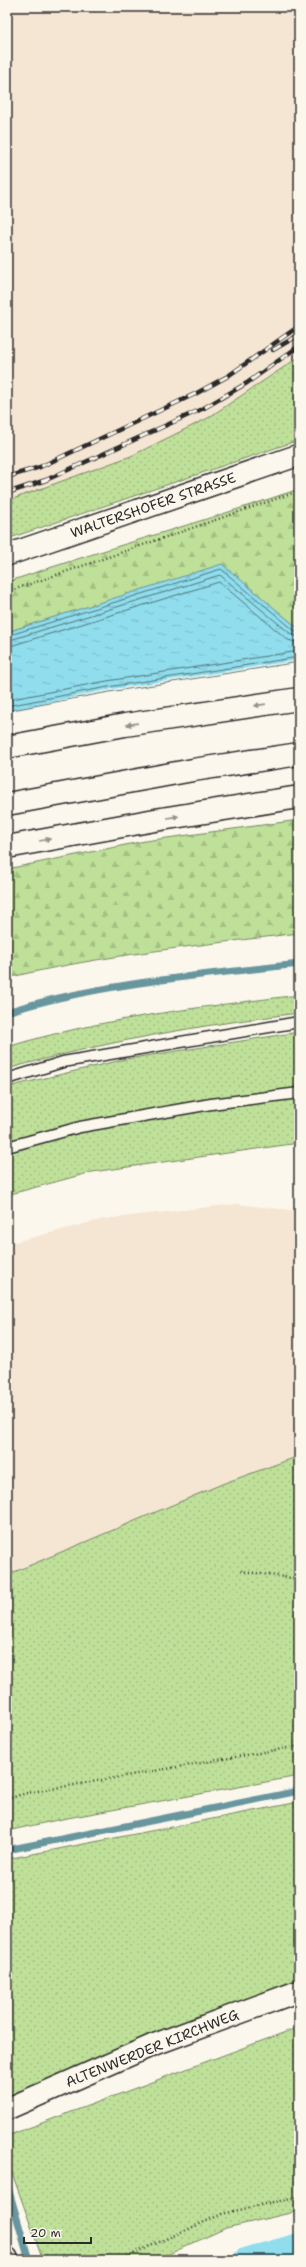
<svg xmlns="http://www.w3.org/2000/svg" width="306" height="2267" viewBox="0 0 306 2267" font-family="'Shantell Sans',sans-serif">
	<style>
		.built { fill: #f5e5d3 }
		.grass { fill: url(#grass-dots); stroke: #758662 }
		.forest { fill: url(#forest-firs); stroke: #758662 }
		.water { fill: url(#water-ripples); stroke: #67969f }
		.pier { fill: #fbf7ec }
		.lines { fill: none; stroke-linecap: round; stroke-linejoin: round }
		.shore { stroke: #537279; stroke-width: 1 }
		.stream { stroke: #67969f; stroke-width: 7 }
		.canal { stroke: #8fdded; stroke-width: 24 }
		.service-casing { stroke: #2b2b2b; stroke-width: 13 }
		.minor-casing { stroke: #2b2b2b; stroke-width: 24 }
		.motorway-casing { stroke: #2b2b2b; stroke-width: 25 }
		.path { stroke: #2b2b2b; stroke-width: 2.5; stroke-dasharray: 1 3; stroke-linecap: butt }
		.service { stroke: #fbf7ec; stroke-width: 10 }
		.minor { stroke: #fbf7ec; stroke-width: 21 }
		.motorway { stroke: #fbf7ec; stroke-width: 22 }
		.rail-casing { stroke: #2b2b2b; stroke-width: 4.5 }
		.rail { stroke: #fbf7ec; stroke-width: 3; stroke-dasharray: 9; stroke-linecap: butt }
		.oneway { fill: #93918c }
		.labels { text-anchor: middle; stroke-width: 3.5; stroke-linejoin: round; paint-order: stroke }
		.street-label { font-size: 14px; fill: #2b2b2b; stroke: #fbf7ec }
	</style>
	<defs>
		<pattern id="grass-dots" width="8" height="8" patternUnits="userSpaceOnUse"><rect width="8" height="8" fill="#bfe099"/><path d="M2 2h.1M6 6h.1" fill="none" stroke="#a4c084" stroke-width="1.8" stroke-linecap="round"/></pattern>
		<pattern id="forest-firs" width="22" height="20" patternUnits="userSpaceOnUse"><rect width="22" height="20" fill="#bfe099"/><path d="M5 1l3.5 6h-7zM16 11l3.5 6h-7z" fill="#a4c084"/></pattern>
		<pattern id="water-ripples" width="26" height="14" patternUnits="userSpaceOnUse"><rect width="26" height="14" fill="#8fdded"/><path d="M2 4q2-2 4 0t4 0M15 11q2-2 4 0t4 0" fill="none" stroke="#7cbecb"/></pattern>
	</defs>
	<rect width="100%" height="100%" fill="#fbf7ec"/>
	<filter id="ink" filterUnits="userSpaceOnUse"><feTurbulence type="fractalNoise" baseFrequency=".025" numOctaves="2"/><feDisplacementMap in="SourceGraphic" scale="8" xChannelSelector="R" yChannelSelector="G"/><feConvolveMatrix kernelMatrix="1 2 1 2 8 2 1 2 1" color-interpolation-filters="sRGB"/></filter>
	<g filter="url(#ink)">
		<g class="built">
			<polygon points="7,7 299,7 299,357 208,418 131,456 7,501"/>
			<polygon points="236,1204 299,1211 299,1456 222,1484 7,1575 7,1244 104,1219"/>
		</g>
		<g class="grass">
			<polygon points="299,357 299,440 7,539 7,501 131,456 208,418"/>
			<path d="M 299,995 L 299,1013 C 200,1025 103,1042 7,1069 L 7,1047 C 102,1018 201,1007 299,995 Z"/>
			<polygon points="299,1032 299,1088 214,1099 7,1142 7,1087 126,1059"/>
			<polygon points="299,1093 299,1143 92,1172 7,1195 7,1147 80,1127"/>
			<polygon points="299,1456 299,1776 62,1819 7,1831 7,1575 222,1484"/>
			<polygon points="299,1802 299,1987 7,2098 7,1859"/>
			<polygon points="299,2027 299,2211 226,2228 156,2260 43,2260 7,2159 7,2136"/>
		</g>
		<g class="forest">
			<path d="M 299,489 L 299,629 L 222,565 L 7,632 L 7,582 C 104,549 202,522 299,489 Z"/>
			<path d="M 299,820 L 299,933 C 202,945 102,955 7,978 L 7,869 L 145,841 Z"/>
		</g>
		<polygon class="water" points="222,564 299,629 299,666 7,715 7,632"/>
		<polygon class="pier" points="299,660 299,668 7,717 7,711 107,690"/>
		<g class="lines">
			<g class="shore">
				<polyline points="7,636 221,569 295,631 299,632"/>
				<polyline points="7,641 220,575 292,635 299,637"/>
				<polyline points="7,647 219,582 288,640 299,643"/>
				<polyline points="7,700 107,681 299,651"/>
				<polyline points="7,706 108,687 299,657"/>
				<polyline points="7,711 109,692 299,662"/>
			</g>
			<g class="stream">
				<path d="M 7,1012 C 98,983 204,975 299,964"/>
				<polyline points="7,1850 299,1791"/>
				<polyline points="7,2184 29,2260"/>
			</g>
			<polyline class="canal" points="245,2260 299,2245"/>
			<g class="service-casing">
				<g id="service">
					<polyline points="7,1079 63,1062 299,1022"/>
					<polyline points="7,1147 80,1127 211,1104 299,1093"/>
				</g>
			</g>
			<g class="minor-casing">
				<g id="minor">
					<polyline points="7,555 299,455"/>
					<polyline points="7,2109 153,2045 299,1991"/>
					<polyline points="7,2258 7,2260"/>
				</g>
			</g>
			<g class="motorway-casing">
				<g id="motorway">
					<polyline points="7,747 125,725 299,699"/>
					<polyline points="7,804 193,770 299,754"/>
					<polyline points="7,847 155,820 299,797"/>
				</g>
			</g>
			<g class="path">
				<polyline points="7,592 299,491"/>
				<polyline points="241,1571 299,1579"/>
				<polyline points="7,1799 27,1793 299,1746"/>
				<polyline points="119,2260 222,2214 273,2202 299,2198"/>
			</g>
			<use href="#service" class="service"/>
			<use href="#minor" class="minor"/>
			<use href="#motorway" class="motorway"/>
			<g class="rail-casing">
				<g id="rail">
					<polyline points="273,350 299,335"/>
					<polyline points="7,477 40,467 197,393 228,376 299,326"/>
					<polyline points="7,493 46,480 204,408 247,383 299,346"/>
				</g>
			</g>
			<use href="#rail" class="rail"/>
		</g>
		<defs><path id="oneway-solid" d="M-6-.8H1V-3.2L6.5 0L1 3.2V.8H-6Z"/></defs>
		<g class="oneway">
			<use href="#oneway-solid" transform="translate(260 705) rotate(172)"/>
			<use href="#oneway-solid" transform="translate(132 724) rotate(172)"/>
			<use href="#oneway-solid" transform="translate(173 817) rotate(-9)"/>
			<use href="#oneway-solid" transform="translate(45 840) rotate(-10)"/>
		</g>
	</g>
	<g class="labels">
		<g class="street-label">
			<text transform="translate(153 505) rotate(-19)" y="5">WALTERSHOFER STRASSE</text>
			<text transform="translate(152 2048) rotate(-22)" y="5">ALTENWERDER KIRCHWEG</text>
		</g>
	</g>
	<rect width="306" height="2267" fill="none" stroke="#fbf7ec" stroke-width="24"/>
	<rect x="12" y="12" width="282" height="2243" fill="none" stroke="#2b2b2b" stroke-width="1.5" filter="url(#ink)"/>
	<path d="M24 2237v6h67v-6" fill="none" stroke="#2b2b2b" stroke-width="2"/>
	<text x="30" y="2237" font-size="12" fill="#2b2b2b" stroke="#fbf7ec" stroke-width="3" paint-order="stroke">20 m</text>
</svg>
